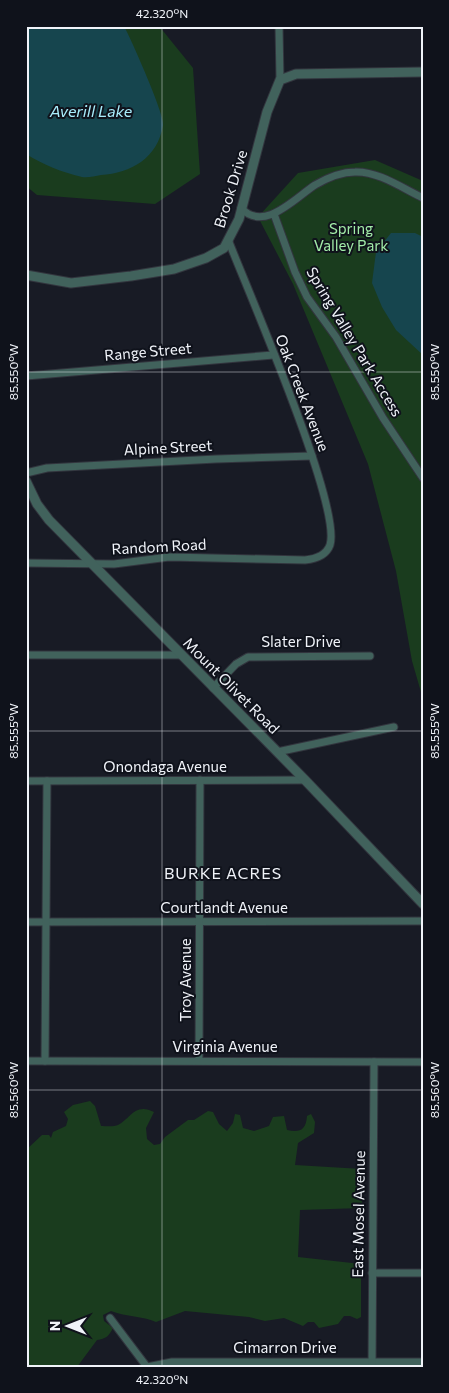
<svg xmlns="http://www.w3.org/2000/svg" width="449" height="1393" viewBox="0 0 449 1393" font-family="Commissioner,sans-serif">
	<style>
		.green { fill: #1a3c1e }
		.water { fill: #16454e }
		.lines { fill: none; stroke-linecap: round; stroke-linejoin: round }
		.minor-casing { stroke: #32353e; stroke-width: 9 }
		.tertiary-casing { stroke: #32353e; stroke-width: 11 }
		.minor { stroke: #41625c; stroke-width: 7 }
		.tertiary { stroke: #41625c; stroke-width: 9 }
		.ticks { fill: none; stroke: #f0f3f9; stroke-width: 1; stroke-opacity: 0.45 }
		.labels { text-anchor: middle; stroke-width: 4; stroke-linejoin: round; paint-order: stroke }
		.street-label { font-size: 15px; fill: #f0f3f9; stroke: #0f121b }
		.park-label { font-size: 15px; fill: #a2eba8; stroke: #0f121b }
		.water-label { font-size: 16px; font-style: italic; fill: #a9edfc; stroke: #0f121b }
		.neighbourhood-label { font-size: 16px; letter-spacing: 1px; fill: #f0f3f9; stroke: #0f121b }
		.neatline { fill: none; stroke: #f0f3f9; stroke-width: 2 }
		.ticks-label { font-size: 12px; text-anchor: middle; fill: #f0f3f9 }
	</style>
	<rect width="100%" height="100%" fill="#181b25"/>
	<g class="green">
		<polygon points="26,26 159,26 193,68 200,174 155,204 37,195 26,186"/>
		<polygon points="375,160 423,181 423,699 412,661 396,571 368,464 293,284 258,217 298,173"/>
		<path d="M 90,1101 L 95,1106 L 101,1126 C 105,1126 114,1127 118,1125 C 130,1119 135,1102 154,1112 L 146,1128 L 147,1139 L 154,1145 L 160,1144 L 165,1137 L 188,1120 L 194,1120 L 208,1111 L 213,1112 L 219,1124 L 227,1131 L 233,1123 L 235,1114 L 240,1115 L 243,1128 L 254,1131 L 269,1126 L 273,1117 L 284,1116 L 287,1130 C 300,1133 306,1130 307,1116 L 311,1114 L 315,1122 L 314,1133 L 298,1143 L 295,1165 L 362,1169 L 362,1208 L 300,1210 L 298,1257 L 361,1264 L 361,1317 L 357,1319 L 350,1316 L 344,1316 L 338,1324 L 319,1328 L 314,1322 L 308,1322 L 303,1326 L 284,1318 L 265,1321 L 249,1317 L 185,1311 L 156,1322 C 142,1316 127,1317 111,1311 L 103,1315 L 104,1321 L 113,1328 C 109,1336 106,1339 97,1340 L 77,1367 L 26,1367 L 26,1150 L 42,1135 L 49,1135 L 51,1138 L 53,1132 L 66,1126 L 68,1119 L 64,1112 L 73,1105 Z"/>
	</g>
	<g class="water">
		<path d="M 26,26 L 124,26 C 131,39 165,115 163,125 C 158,158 131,173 101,175 C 95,176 88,178 82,177 C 61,172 44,165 26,154 Z"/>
		<polygon points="391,233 415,233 423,237 423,355 396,330 382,307 372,283 376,252"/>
	</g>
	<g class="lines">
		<g class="minor-casing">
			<g id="minor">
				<polyline points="279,26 280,80"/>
				<path d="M 241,208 C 264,233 295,198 315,185 C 327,178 340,172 355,172 C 378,171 402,188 423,198"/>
				<polyline points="274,214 295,272 307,297 336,337 383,418 423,478"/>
				<polyline points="26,376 273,355"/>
				<polyline points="26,473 47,468 216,459 312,456"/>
				<path d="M 26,563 L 114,564 L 169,557 L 305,560 C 315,559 326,556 330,545 C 342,506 248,291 229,242"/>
				<polyline points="26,655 181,655"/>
				<polyline points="213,688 236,664 248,657 370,656"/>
				<polyline points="277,752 394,727"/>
				<polyline points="26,781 305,780"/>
				<polyline points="26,922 423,921"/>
				<polyline points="199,1060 200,780"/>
				<polyline points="26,1061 423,1062"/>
				<polyline points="45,1061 47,781"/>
				<polyline points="372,1273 423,1273"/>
				<polyline points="110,1318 147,1367"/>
				<polyline points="147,1367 172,1362 423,1362"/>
				<polyline points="372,1367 374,1062"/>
			</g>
		</g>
		<g class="tertiary-casing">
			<g id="tertiary">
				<polyline points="26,275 71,283 131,276 174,269 206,258 224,248 239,219 267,112 280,80 296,74 423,72"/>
				<polyline points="26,481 37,504 49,520 305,780 423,904"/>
			</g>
		</g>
		<use href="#minor" class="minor"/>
		<use href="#tertiary" class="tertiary"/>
	</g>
	<path class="ticks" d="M 162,26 L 162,1367M 26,372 L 423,372M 26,731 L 423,731M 26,1090 L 423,1090"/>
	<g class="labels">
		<g class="street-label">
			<text transform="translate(231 189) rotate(-73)" y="5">Brook Drive</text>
			<text transform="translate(354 342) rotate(59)" y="5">Spring Valley Park Access</text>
			<text transform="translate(148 352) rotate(-5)" y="5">Range Street</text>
			<text transform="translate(302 393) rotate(69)" y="5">Oak Creek Avenue</text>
			<text transform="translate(168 448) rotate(-3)" y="5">Alpine Street</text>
			<text transform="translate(159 547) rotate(-3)" y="5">Random Road</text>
			<text x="301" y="647">Slater Drive</text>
			<text transform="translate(231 686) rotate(45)" y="5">Mount Olivet Road</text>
			<text x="165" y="772">Onondaga Avenue</text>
			<text x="224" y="913">Courtlandt Avenue</text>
			<text transform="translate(186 980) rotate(-90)" y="5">Troy Avenue</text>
			<text x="225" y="1052">Virginia Avenue</text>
			<text transform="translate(359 1214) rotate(-89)" y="5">East Mosel Avenue</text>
			<text x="285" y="1353">Cimarron Drive</text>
		</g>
		<g class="park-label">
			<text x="351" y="234">Spring<tspan x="351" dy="17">Valley Park</tspan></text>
		</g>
		<g class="water-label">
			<text x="91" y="117">Averill Lake</text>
		</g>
		<g class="neighbourhood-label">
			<text x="223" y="879">BURKE ACRES</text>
		</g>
	</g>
	<rect width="449" height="1393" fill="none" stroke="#0f121b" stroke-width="55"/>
	<g transform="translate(68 1326) rotate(270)" stroke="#0f121b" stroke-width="4" paint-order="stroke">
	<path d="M0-4L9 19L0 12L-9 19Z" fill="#f0f3f9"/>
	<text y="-8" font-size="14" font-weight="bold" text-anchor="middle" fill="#f0f3f9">N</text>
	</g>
	<rect x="28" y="28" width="394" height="1338" class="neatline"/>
	<g class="ticks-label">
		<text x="162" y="18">42.320°N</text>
		<text transform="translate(14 372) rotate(-90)" y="4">85.550°W</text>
		<text transform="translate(435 372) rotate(-90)" y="4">85.550°W</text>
		<text transform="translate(435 731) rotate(-90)" y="4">85.555°W</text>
		<text transform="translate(14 731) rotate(-90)" y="4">85.555°W</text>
		<text transform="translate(14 1090) rotate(-90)" y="4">85.560°W</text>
		<text transform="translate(435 1090) rotate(-90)" y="4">85.560°W</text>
		<text x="162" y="1384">42.320°N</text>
	</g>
</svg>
